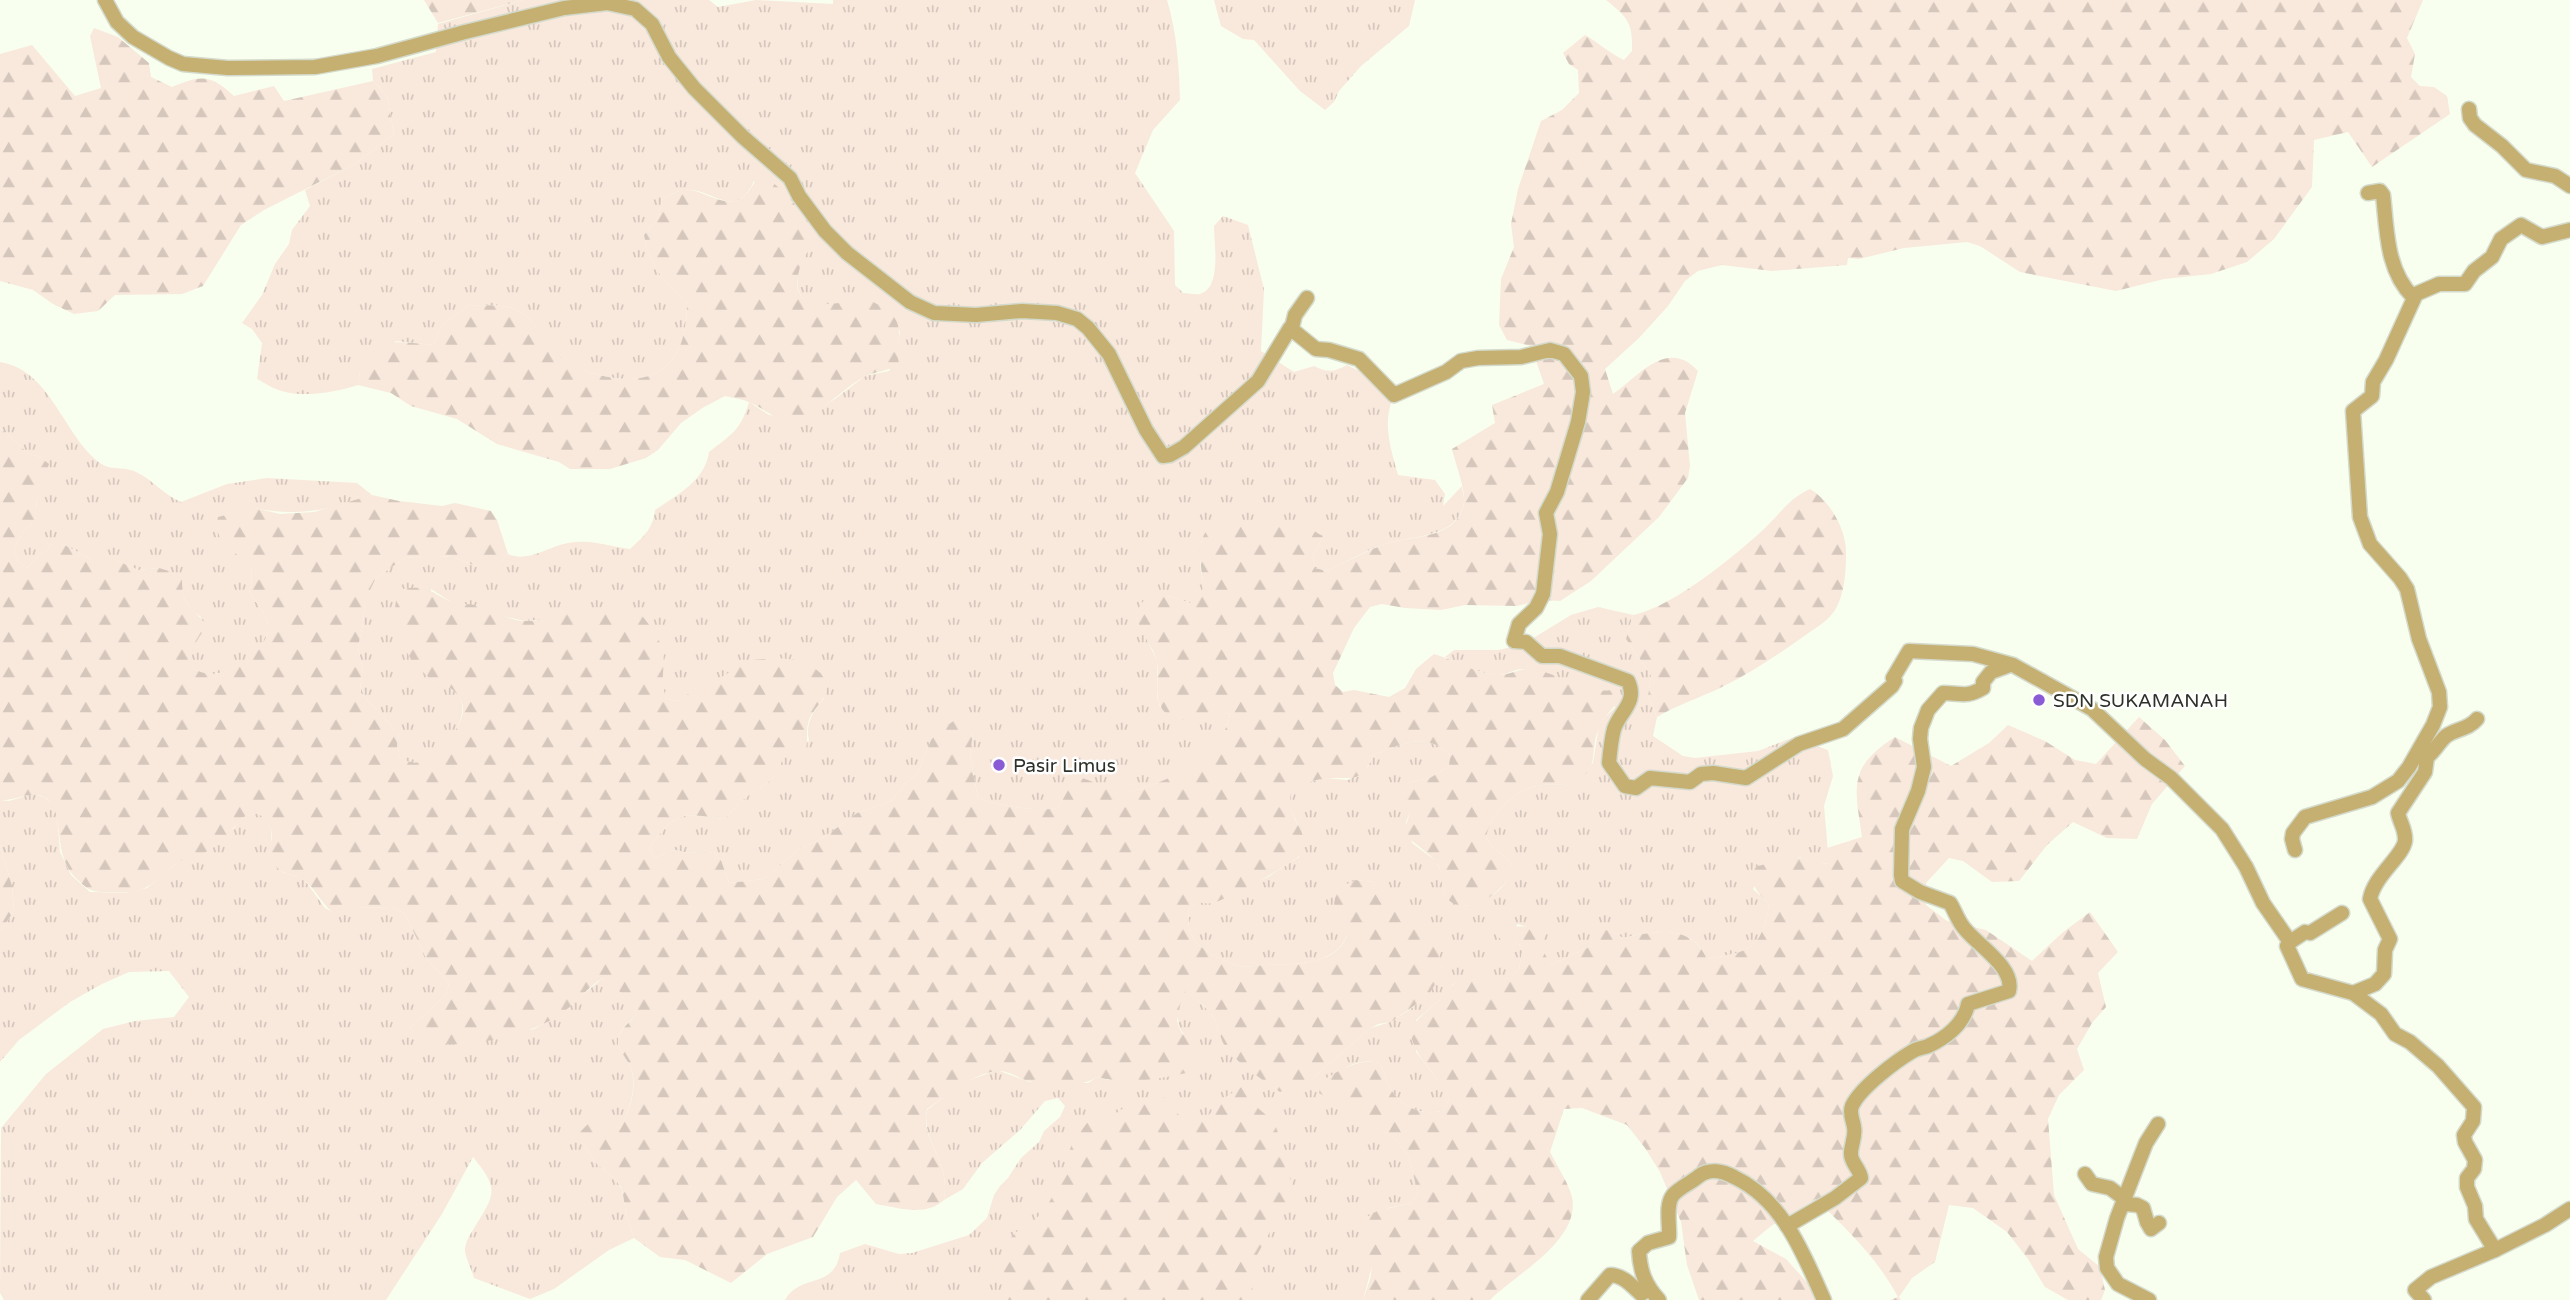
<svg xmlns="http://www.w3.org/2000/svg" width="2570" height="1300" viewBox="0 0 2570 1300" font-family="'Varela Round',sans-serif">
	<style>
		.grass { fill: url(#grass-tufts) }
		.forest { fill: url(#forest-firs) }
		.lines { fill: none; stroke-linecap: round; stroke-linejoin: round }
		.minor-casing { stroke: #d4dacb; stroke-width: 17 }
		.minor { stroke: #c5af71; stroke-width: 14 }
		.poi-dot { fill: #895bd4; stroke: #fff; stroke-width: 2.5 }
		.labels { text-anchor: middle; stroke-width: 5; stroke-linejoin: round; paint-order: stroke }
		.poi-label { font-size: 19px; fill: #2e3129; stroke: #fff; text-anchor: start }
	</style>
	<defs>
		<pattern id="grass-tufts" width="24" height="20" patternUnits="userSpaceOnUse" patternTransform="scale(1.75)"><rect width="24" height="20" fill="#f9e8dc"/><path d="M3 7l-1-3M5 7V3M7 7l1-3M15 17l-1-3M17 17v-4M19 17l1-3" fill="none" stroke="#d6c7bd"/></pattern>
		<pattern id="forest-firs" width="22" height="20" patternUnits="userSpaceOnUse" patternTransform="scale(1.75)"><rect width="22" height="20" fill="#f9e8dc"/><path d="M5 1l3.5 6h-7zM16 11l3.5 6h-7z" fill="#d6c7bd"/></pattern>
	</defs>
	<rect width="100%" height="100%" fill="#f8ffee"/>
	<g class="grass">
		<path d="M 523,0 L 709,0 L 718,7 L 756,0 L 833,4 L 833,0 L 1167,0 C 1177,34 1179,65 1180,100 L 1153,130 L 1135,173 L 1174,231 L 1175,285 L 1183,293 C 1188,293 1196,295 1200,294 C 1222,288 1214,243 1214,226 L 1223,216 L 1248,225 L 1264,289 L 1261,351 L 1294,372 L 1314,366 C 1327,373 1334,372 1347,365 L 1363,373 L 1368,372 L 1393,398 C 1382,423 1391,450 1398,475 L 1435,480 L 1445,494 L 1443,506 L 1462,486 C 1462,491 1465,498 1464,502 C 1459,540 1407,535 1382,545 C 1363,552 1345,562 1327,571 L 1315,568 L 1313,557 L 1323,536 L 1201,541 L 1200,565 L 1204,589 L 1200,599 L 1190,603 L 1168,596 L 1137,618 L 1157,661 L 1157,696 L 1160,707 L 1207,716 L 1218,712 L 1230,714 C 1224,752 1179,778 1144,787 C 1139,789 1133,792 1128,791 C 1112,791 1092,781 1076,777 L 1058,808 C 1037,812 998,806 978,798 L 970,755 L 973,732 L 931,740 L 918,773 L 905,784 L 891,801 L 857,813 L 820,840 L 800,848 L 765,879 L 729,883 L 721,860 L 714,852 L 687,853 L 675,850 L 654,858 L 649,848 C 677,810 680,813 725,819 C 731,812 738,804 745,798 C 763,784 777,782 782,758 L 809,741 C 805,722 813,713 824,698 L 733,670 L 724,677 L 699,686 L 679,701 L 667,699 L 662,690 L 662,647 L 570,611 L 549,619 L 525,621 L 498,615 L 478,606 L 453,603 L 431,589 L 433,680 C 442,684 455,688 460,698 C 471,720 441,756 420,763 C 412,766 406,761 400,757 L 397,746 L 399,734 L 361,693 L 360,681 L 363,670 L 358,647 L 363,624 L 365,600 L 376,578 L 405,558 L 416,557 L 427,560 L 439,556 L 452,557 L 476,566 L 500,563 L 508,554 C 525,562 544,550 560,545 C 586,537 605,546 630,549 C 643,537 653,529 655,510 C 677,495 705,481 709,452 C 731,435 741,430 749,402 L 769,415 L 803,418 L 835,399 L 865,376 L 889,371 L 897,353 L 900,331 L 868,300 C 853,303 828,308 812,303 C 789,297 798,266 807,251 L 754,181 C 735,223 712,187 685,190 C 678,190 669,196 663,198 L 657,220 L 644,235 C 649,268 666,281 687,304 C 687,363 657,390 599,375 C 585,371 571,367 560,358 C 542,342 536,317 512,308 C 499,304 482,306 469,305 L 442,325 L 433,345 L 396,341 L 360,372 L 358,385 C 336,392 305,398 282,391 C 273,389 265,383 257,379 L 262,343 L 252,329 L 242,323 L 262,295 L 275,264 L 289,244 L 292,230 L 310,206 L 305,190 L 355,164 L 394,134 L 387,95 L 373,81 L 372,69 L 436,52 L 438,24 Z"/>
		<polygon points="1214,0 1415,0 1409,26 1361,66 1339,91 1334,102 1325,110 1300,91 1254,40 1243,39 1221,26"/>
		<path d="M 0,362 C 51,370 63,435 100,463 C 110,471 125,466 136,472 C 153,480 164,495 181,502 L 227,484 L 267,478 L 357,483 L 372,495 C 331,510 297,517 254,508 L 225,549 L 248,558 C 253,571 253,580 249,593 C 255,601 264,611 267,621 C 276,646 234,673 213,674 C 205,674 200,672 193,668 L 190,656 L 201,617 C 187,609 182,596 181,580 L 159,568 L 138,570 L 116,560 L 92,560 L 63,544 L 52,544 L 27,568 L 18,561 L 14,551 C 18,538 23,530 35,522 L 37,498 L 48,464 L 40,457 L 29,454 L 0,428 Z"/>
		<path d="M 1598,607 L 1633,615 L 1626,639 L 1651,675 L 1648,696 L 1657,717 L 1653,736 L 1683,756 L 1695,758 L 1758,751 L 1792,738 L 1828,750 L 1833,776 L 1824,806 L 1829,864 L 1811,862 L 1800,857 L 1788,857 L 1764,866 L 1753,889 L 1769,904 C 1762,949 1750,952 1707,959 C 1692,923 1655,931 1623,938 L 1611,931 L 1591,946 L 1551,965 L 1528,927 L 1517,924 L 1514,941 L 1523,947 L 1519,969 L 1511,978 L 1488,980 L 1476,979 L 1453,984 L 1436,1003 L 1416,1020 L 1416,1052 L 1444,1088 L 1449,1099 L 1445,1110 C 1422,1117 1399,1107 1388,1084 C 1385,1077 1384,1070 1380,1063 C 1353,1056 1334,1073 1320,1093 L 1395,1139 L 1409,1157 L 1418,1194 L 1412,1203 L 1388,1208 L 1370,1255 L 1372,1266 L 1363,1300 L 785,1300 C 800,1273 834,1290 840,1253 L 865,1244 L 899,1254 L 912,1253 L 969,1235 L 987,1218 L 994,1195 L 1000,1186 L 1008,1178 L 1021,1158 L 1039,1142 L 1044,1131 L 1060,1117 L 1065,1106 L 1058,1098 L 1045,1101 L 1020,1130 L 982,1163 L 963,1189 L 944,1200 C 946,1188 945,1176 941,1165 C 934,1145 923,1131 927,1110 L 962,1083 L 997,1070 L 1030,1082 L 1088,1083 L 1097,1077 L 1109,1080 L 1189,1040 C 1172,1024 1179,1011 1183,990 L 1193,996 L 1210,1012 L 1216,1022 L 1224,1045 L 1252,1072 L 1314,1077 L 1368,1030 C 1376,1025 1386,1025 1393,1020 C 1415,1008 1438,990 1442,964 L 1374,882 L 1355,880 L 1334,904 L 1347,935 C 1336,966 1293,964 1266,965 C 1257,965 1248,968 1239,966 C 1224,962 1195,948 1190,932 C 1188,926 1189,917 1188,910 L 1197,902 L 1211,903 L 1223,899 L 1245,886 L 1268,877 L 1299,857 C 1300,850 1303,840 1301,834 C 1297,815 1286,813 1291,791 L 1301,784 L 1324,778 L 1348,780 L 1368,767 L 1373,755 C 1403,745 1423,730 1450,755 L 1449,766 L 1430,778 L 1408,783 L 1410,812 L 1406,822 L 1412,843 L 1436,861 L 1441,872 L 1444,894 L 1465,906 C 1487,902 1514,887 1510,861 L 1492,846 L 1486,837 C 1496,799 1531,778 1569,786 L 1593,763 L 1599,726 L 1606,716 L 1615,708 L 1611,690 C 1580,695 1553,670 1522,669 C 1514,669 1505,676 1496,675 C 1480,673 1459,665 1445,657 L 1454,650 L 1498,650 L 1522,645 L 1571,615 Z"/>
		<path d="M 32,794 L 44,797 L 53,804 L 57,815 L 60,852 L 71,875 L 90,892 L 125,893 L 147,888 L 184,857 L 207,851 L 234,828 L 239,818 L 258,813 C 276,828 270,830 271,851 C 271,858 278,866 282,872 L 304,879 L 325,908 L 336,914 L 355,908 L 393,907 L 405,914 L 426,958 L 449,983 L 446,995 L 410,1028 L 455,1044 L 534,1029 L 557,1016 L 603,978 L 635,1003 L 636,1015 C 629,1022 617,1031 618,1042 C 619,1051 628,1060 631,1068 C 637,1087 630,1110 620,1127 L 609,1130 L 598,1124 L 582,1143 L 597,1164 L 615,1179 L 622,1189 L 626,1214 L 634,1238 L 609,1250 L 554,1289 L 530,1299 L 474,1278 C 472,1270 466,1259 465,1251 C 465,1243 469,1236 473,1230 C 494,1195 501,1191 473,1157 L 442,1214 L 386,1300 L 4,1300 L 0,1293 L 1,1128 L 46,1074 L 103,1029 L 135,1021 L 174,1017 L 189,997 L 169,971 L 129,972 L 102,984 L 70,1002 L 19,1040 L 0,1062 L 0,932 L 14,911 L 12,886 L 0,845 L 0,800 L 9,801 Z"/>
	</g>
	<g class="forest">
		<polygon points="424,0 523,0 438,23"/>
		<path d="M 1606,0 L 2423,0 L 2407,38 L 2415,54 L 2411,77 L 2420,86 L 2434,87 L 2447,96 L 2450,114 L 2372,167 L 2348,132 L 2314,140 L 2312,187 L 2274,239 L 2247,262 L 2211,274 L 2164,279 L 2116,291 L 2020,272 L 1980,246 L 1967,242 L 1904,248 L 1859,259 L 1848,258 L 1847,265 L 1772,271 L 1722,265 L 1698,271 L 1685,281 L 1668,306 L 1639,338 L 1605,369 L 1613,394 C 1638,377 1667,337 1698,371 L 1685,413 L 1690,466 L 1688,478 L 1659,517 L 1591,581 L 1560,601 L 1541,600 L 1517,606 L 1465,605 L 1441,610 L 1405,608 L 1382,604 L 1370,607 L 1354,628 L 1333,673 L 1335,685 L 1343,692 L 1354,690 L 1389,697 L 1405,688 L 1416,669 L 1434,654 C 1454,660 1475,673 1496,675 C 1509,676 1520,667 1533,669 C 1561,674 1582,694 1611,690 L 1620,697 C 1615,708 1606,713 1601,724 C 1586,753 1605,767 1569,786 C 1531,778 1496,799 1486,837 L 1492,846 L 1510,861 C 1513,877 1506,883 1495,893 C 1483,904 1453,915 1444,893 C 1440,883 1444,872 1436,862 C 1428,851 1413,844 1404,833 L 1410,812 L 1400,793 L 1408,783 L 1430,778 L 1449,766 L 1450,755 C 1423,730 1403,745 1373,755 C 1361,787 1350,775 1323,779 C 1312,780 1301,784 1291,791 C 1285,817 1307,829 1304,847 C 1303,850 1301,854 1299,856 C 1291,865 1225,900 1213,903 C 1208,904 1203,903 1197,902 L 1188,910 C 1189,917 1188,926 1190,932 C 1195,948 1224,962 1239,966 C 1248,968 1257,965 1266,965 C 1293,964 1336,966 1347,936 L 1334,904 L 1336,893 L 1345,885 L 1355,880 L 1374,882 L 1435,942 L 1442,964 L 1440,976 L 1428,996 L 1391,1022 L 1378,1024 L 1368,1030 L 1314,1077 L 1280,1092 C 1262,1079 1238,1065 1225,1046 C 1221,1041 1220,1032 1217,1025 C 1212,1010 1196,998 1183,991 L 1177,1021 L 1181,1032 L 1189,1040 L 1194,1063 L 1186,1073 C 1157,1079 1127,1085 1097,1077 C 1081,1088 1048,1087 1029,1081 C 1019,1079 1009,1070 998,1071 C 975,1072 946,1096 927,1109 C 922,1131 934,1145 941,1165 C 945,1176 946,1188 944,1200 C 926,1217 899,1208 876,1204 L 856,1180 L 837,1197 L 813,1237 L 767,1254 L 731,1283 L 685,1260 L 660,1257 L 634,1238 L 626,1214 L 622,1188 L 615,1179 L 597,1164 L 582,1143 L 580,1132 L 588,1124 L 598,1124 L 609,1129 L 620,1127 C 630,1110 638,1087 631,1068 C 628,1060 619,1051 618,1042 C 617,1031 629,1023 636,1015 L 635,1004 L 603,978 C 586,988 575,1005 558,1016 C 529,1035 466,1049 432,1043 C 423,1041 417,1034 410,1028 L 446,995 L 449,983 L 426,958 L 405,914 L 393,907 L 355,908 L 336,915 C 322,906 314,885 302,879 C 291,873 280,875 274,863 C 262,842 285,835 258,813 L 240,818 C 233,830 219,846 206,852 C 191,858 185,856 172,867 C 146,890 142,894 106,892 C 92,892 88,890 78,880 C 50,856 67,813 46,798 C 32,789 16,801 0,800 L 0,428 L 29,454 L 40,457 L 49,464 L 37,498 L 35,522 C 23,530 18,538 14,551 L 18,561 L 27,568 L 52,544 L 63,544 L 92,560 L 116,560 L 138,570 L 159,568 L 172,572 L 182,580 C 182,608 193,607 207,626 C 197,640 189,649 193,668 C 200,672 205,674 213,674 C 234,673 276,645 267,621 C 264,611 255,601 249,593 C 253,580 253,571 248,559 L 225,549 L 216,528 L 218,517 L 254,508 L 280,514 L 314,512 L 372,495 L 399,501 L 442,506 L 455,503 L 491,511 L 497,520 L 508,554 L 500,563 L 489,566 L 476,566 L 452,557 L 439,556 L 427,561 L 416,557 L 405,558 L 376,578 L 365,600 L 363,624 L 358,647 L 363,670 L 360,681 L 361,693 L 399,734 L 397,746 L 400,757 C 411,764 418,765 429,757 C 446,744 479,713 454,691 C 449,686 441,684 435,681 C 414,668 401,648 397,624 C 395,610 393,601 402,589 C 431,585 428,592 452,602 C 460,605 470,603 478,606 C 495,611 510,622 529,621 C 545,620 554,615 570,611 C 585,607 631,604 642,616 C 648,622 659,639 662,647 C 667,665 658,682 667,699 L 679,701 C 686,696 692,690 699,686 C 715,678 729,678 739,661 C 764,660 793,653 814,668 C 821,673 826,677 827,686 C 827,699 813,709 809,720 C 805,731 809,741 805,752 L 793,753 L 783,757 C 777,782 763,784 745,798 C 738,804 731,812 725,819 C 680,813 677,810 649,848 L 654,858 L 675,850 L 687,853 L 714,852 L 721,860 L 729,883 L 765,879 L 800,848 L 820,840 L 857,813 L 891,801 L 905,784 L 918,773 L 931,740 L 939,731 L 958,718 L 971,720 L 973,732 L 970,755 L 978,798 C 998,806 1037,812 1058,808 L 1076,776 C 1092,781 1111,790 1128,791 C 1133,792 1139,789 1144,787 C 1178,778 1224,752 1230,714 C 1212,711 1189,726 1172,717 C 1150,706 1160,682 1157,663 C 1155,647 1139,633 1137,617 C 1136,610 1141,604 1146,598 L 1168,596 L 1190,603 L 1200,598 C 1208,580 1195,560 1202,540 C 1204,533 1209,526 1216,524 C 1231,520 1282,521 1298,524 C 1306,526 1315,532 1323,536 L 1313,557 L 1315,568 L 1327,571 C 1345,562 1363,553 1382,545 C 1408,535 1458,541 1464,503 C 1466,490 1455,463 1452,449 L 1495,423 L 1492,405 L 1544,384 L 1531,346 L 1507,340 L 1499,325 L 1501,279 L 1514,247 L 1511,224 L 1518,189 L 1541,121 L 1562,110 L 1579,93 L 1578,70 L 1569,64 L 1563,53 L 1585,35 C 1599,43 1609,53 1624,60 L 1632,51 C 1633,22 1627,17 1606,0 Z"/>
		<path d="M 94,28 L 118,37 L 149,63 L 151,77 L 172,87 C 201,75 210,74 234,96 L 274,86 L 284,101 L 373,81 L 387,95 L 394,134 L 355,164 L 264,210 L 241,225 L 203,286 L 182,294 L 115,295 L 98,311 L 74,314 L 53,304 L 33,290 L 0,281 L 0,54 L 32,45 L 75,96 L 101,88 L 90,36 Z"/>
		<path d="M 763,174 C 787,194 807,213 816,243 C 805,253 801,261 798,276 C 790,317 844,301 866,300 C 872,300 884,308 890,312 C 906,327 895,346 899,364 C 887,372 876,371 864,377 C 844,387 813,422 790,420 C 773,419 765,409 751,403 C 743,399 734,398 725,396 L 704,407 L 681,423 L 658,450 L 646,458 L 610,469 L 570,469 L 559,462 L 497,444 L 457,419 L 411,406 L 391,393 L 358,385 C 364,334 395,341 433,345 L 442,325 L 469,305 C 482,306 499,304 512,308 C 536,317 542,342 560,357 C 571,367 585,371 599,375 C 657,390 687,363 687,304 C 666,281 649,268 644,235 L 657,220 L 663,198 C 669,196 677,191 683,190 C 701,187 724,210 742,198 C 751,192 752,182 763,174 Z"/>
		<path d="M 1810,489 C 1830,501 1846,529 1846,552 C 1846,571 1845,593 1835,610 C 1829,620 1817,627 1807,634 C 1779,654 1751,673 1720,688 C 1699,698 1677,705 1657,717 L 1648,696 L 1651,675 L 1626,639 L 1633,615 C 1673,607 1735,556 1765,528 C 1782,512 1788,499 1810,489 Z"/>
		<path d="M 2139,717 L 2165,740 L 2185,766 L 2152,804 L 2137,839 L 2107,838 L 2073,822 L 2047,845 L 2019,881 L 1992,882 L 1963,861 L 1949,858 L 1926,883 L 1926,905 L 1947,921 L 1986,930 L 2032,961 L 2062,933 L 2090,912 L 2118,952 L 2098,973 L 2106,1007 L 2092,1023 L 2077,1049 L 2084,1070 L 2059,1095 L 2048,1119 L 2054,1195 L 2078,1249 L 2100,1267 L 2105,1290 L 2101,1300 L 2068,1300 L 2045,1287 L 2028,1259 L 2007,1232 L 1973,1208 L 1949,1205 L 1935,1262 L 1912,1278 L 1899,1297 L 1901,1300 L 1890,1300 L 1898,1297 C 1875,1255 1849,1232 1816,1199 L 1771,1226 L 1753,1241 L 1786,1259 L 1823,1300 L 1699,1300 L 1687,1265 L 1681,1222 L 1660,1172 L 1645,1148 L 1627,1125 L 1582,1108 L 1564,1109 L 1550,1152 C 1557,1166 1568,1182 1572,1197 C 1581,1240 1516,1274 1490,1300 L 1363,1300 C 1370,1279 1378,1266 1363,1246 L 1367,1217 L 1377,1211 L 1412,1203 L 1418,1194 L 1409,1157 L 1395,1139 L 1319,1093 L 1322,1081 C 1340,1070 1358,1058 1380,1063 C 1384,1070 1385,1077 1388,1084 C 1399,1107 1422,1117 1445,1110 L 1449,1099 C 1437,1071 1414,1060 1410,1030 C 1417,1018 1427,1012 1437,1002 C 1442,997 1446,990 1451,986 C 1463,977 1495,979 1511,978 L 1519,969 L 1523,947 L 1514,941 L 1503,942 L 1495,933 C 1514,923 1520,928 1539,926 L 1545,936 L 1541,947 L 1551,965 L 1591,946 L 1590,935 L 1599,929 L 1611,931 L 1623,938 C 1655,931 1691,923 1707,959 C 1750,952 1762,949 1769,904 C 1756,891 1750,885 1753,866 C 1766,866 1775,859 1788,857 C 1799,855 1816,863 1828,864 L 1827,848 L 1862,837 C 1855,787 1847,768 1895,737 L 1951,766 L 1989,743 L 2008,725 L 2045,741 L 2075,760 L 2096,764 Z"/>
		<polygon points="0,845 12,886 14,911 0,932"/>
		<path d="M 1248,1083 L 1251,1084 C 1252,1114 1263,1106 1275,1126 C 1280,1133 1277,1139 1279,1147 C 1281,1162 1290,1175 1294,1189 L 1257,1255 L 1258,1281 L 1243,1300 L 1001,1300 L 1007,1294 L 1001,1271 L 1007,1242 L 1015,1233 L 1043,1213 L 1055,1192 L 1073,1141 L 1087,1123 L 1112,1116 L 1131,1103 L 1155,1102 L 1165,1097 L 1186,1124 C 1209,1123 1209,1112 1223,1099 C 1231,1093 1240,1088 1248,1083 Z"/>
	</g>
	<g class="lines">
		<g class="minor-casing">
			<g id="minor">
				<path d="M 105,0 L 117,22 L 133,37 L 169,58 L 183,64 L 228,68 L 315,67 L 377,56 L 465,32 L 564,8 L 607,3 L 635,9 L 652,24 L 669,57 L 694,88 L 743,137 L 790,178 L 799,196 L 825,231 L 847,253 L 910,302 L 934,313 L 976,315 L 1022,311 L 1057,313 L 1077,319 L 1088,328 L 1109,354 L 1146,430 L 1163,456 L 1170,455 L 1184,447 L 1258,381 L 1290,328 L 1316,349 L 1329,350 L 1359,359 L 1394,395 L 1446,372 L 1461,361 L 1478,358 L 1521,357 L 1550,350 L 1564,354 L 1581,376 L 1583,392 L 1578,422 L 1557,492 L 1546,513 L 1550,534 L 1543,594 L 1536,608 L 1519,624 L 1514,641 L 1526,642 L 1542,656 L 1560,656 L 1628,681 C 1638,703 1620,711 1614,729 C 1611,740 1610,752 1609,763 L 1625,786 L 1636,788 L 1650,778 L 1690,782 L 1701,774 L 1713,773 L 1746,778 L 1799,744 L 1843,729 L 1892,686 L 1895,681 L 1893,678 L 1909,651 L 1973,654 L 2013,665 L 2092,709 L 2145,759 L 2171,778 L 2222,829 L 2246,867 L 2263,903 L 2290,942 L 2287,946 L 2302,979 L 2353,993 L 2381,1014 L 2395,1034 L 2410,1042 L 2438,1066 L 2474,1107 L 2473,1121 L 2464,1135 L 2465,1142 L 2475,1160 L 2474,1169 L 2467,1178 L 2467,1187 L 2475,1206 L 2476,1219 L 2495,1250 L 2545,1225 L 2570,1209"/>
				<polyline points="2469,109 2470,118 2475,125 2502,146 2526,170 2555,176 2570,186"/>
				<path d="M 2368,193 L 2380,191 L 2383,195 C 2387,230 2386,270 2413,297"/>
				<polyline points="1292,327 1295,315 1307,298"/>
				<polyline points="2295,850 2292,839 2293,833 2305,817 2372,797 2398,781 2409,767 2433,725 2440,707 2439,692 2419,639 2407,589 2400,578 2370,544 2360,517 2353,411 2372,396 2373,382 2386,360 2416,294 2439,284 2465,284 2474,271 2492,257 2501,239 2521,225 2542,237 2570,230"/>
				<polyline points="2290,942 2305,932 2310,933 2342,913"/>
				<path d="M 2353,993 L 2375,984 L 2384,974 L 2385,950 L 2390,939 L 2370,899 C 2374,876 2403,856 2405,841 C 2406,830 2400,823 2398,813 L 2425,772 L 2427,757 C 2435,751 2439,742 2446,736 C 2456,729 2469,729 2477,719"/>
				<polyline points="2085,1174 2092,1184 2110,1188 2126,1200 2126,1204 2137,1205 2143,1208 2147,1222 2151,1229 2159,1223"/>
				<path d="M 1787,1226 L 1835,1198 L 1861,1178 C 1860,1169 1850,1162 1851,1153 C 1851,1145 1856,1136 1854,1127 C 1853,1120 1849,1113 1852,1106 C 1860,1088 1896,1061 1913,1051 C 1918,1048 1923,1048 1928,1046 C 1946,1038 1964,1024 1968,1004 L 2009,991 C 2015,967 1977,945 1964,928 C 1958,921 1955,911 1950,903 L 1920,892 L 1902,881 L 1901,875 L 1902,829 L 1918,791 L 1924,767 L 1920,739 L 1921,728 L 1928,710 L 1943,693 C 1961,693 1966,698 1983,688 L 1983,682 L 1991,672 L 2010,665"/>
				<path d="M 1588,1300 L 1610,1275 C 1623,1275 1632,1286 1641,1294 L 1649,1289"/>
				<path d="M 1659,1300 C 1645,1285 1640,1271 1639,1251 L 1648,1243 L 1669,1237 C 1670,1225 1665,1205 1673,1195 C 1680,1187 1691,1183 1699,1176 C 1709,1168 1723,1171 1734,1177 C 1783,1200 1803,1253 1824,1300"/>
				<polyline points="2149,1300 2118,1284 2107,1268 2106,1257 2117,1218 2137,1166 2146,1143 2158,1124"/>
				<polyline points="2424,1300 2415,1290 2431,1277 2495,1250"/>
			</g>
		</g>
		<use href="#minor" class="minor"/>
	</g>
	<g class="poi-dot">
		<circle cx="2039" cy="700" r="7"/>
		<circle cx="999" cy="765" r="7"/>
	</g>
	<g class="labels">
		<g class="poi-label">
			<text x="2053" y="707">SDN SUKAMANAH</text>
			<text x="1013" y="772">Pasir Limus</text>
		</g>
	</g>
</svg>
